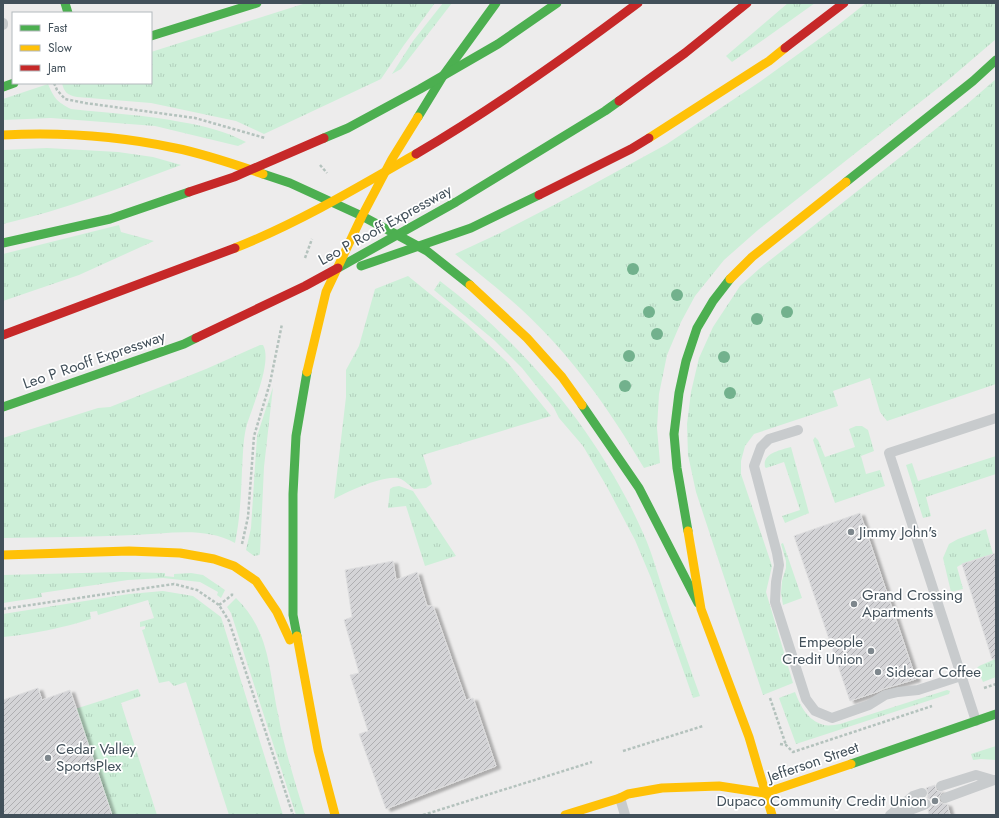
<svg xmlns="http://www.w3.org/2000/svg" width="999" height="818" viewBox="0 0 999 818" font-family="Jost,sans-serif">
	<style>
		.grass { fill: url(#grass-tufts) }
		.building { fill: url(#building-hatch); stroke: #dededf; filter: url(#shadow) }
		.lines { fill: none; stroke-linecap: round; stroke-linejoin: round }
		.path { stroke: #b4c2bd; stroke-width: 2.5; stroke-dasharray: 3 2; stroke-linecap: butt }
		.lane { stroke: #c8cbcd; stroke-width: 10 }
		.fast { stroke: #4caf50; stroke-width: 9 }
		.slow { stroke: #ffc107; stroke-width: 9 }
		.jam { stroke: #c62828; stroke-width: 9 }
		.tree { fill: #72b18d }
		.poi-dot { fill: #7e878d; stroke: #fff; stroke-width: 1.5 }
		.labels { text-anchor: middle; stroke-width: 3.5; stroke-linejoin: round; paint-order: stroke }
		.street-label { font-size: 15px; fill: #42505a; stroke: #fff }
		.poi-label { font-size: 15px; fill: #42505a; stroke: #fff; text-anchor: start }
	</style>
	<defs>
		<pattern id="grass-tufts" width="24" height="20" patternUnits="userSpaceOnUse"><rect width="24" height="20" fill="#cdefd8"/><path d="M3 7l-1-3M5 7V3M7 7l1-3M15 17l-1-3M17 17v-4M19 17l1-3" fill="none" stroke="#b1cfbc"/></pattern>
		<pattern id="building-hatch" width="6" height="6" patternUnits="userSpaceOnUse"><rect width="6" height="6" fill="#d4d4d7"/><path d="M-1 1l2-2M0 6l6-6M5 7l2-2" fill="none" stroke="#aeaeb1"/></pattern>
		<filter id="shadow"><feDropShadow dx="4.5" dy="2.5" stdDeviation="1" flood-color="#0004"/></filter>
	</defs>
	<rect width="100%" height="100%" fill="#edecec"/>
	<g class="grass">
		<path d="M 306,3 L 435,3 L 404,45 L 381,79 L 264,134 L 236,121 L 151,103 L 77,97 C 67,95 64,92 62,83 L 151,83 L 151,52 Z"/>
		<polygon points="443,3 452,3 401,69 392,74 413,41"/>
		<polygon points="788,3 815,3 732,62 726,56"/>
		<path d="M 866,3 L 996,3 L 996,39 L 947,81 L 758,230 L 724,260 L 695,296 L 681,322 L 667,355 L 659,394 L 657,428 L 660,463 L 644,468 C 610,410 571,355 521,309 C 500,290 477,272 455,254 L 500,233 L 581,191 L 667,144 L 761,81 L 837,26 Z"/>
		<polygon points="996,79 996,384 887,421 880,412 870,378 833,391 838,406 754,434 745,446 741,461 741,474 772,566 766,592 793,683 763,695 696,492 688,455 687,424 691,392 699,358 713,327 740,286 759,269 966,105"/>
		<path d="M 48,84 C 54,98 57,102 71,109 C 108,113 145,115 181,122 C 205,126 225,131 246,142 L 238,146 L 155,126 L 51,118 L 3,120 L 3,99 Z"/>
		<path d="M 47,148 L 118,152 L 153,157 L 181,165 C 122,187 64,210 3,224 L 3,150 Z"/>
		<polygon points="119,225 121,232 154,241 79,275 3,301 3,254"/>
		<path d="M 408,276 L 467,324 L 508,363 L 551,416 L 423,455 L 432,484 L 426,488 L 414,489 C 410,486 405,481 401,479 C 387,473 347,492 334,499 L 346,397 L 346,370 L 359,346 L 375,289 Z"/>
		<path d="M 440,281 C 527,347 600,435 644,535 C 652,553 657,572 663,590 C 675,625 687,660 700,696 L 693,698 L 651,578 L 635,540 L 607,487 L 583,446 L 559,418 L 554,408 L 522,368 L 494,340 L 434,290 Z"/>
		<path d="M 260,345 L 263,345 C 273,362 251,409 246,428 C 243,441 243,456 242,470 C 241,495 240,519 235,543 C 204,526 168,534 134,535 C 90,537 47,537 3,538 L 3,438 L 98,408 L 110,407 L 206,369 Z"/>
		<polygon points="273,387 264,467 260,553 259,555 254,556 246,550 251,528 257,436"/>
		<polygon points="856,426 862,426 868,430 874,451 861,456 866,474 880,470 885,486 835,503 813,440 815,437 818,440 825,457 855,447 849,429"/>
		<path d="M 791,447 L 809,513 L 785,523 L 782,516 L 800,510 L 784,462 L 766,468 L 765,467 C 762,453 781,450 791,447 Z"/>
		<polygon points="996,456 996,474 926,497 931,516 923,518 906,465 912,463 918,481"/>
		<polygon points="399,486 413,491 456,556 425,566 406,506 388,508 390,489 393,487"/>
		<polygon points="986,529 993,554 962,564 957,567 963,589 951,592 943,558 949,544 958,539"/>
		<polygon points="783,543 802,598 783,605 781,593 782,581 786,568 786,561 781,544"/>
		<polygon points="122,572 165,573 165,576 174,577 174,574 191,573 203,575 225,590 221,598 217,595 218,592 200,582 163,578 128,580 41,593 42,597 3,603 3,575"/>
		<path d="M 163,591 L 193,596 L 221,617 L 283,815 L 229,815 L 186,682 L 174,686 L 169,681 L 159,683 L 142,630 L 145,629 L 145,626 L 140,627 L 140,622 L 154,618 L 148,600 L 98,615 L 97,611 L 90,612 L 91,619 C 62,628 34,634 3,637 L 3,614 L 129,594 Z"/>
		<path d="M 236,598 C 270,631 269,671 278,714 C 284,748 295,782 305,815 L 296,815 L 231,613 L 227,607 Z"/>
		<polygon points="996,636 996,677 983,682 977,668 979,666 993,660"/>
		<polygon points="138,689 141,696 121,703 157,815 112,815 75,709"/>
		<path d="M 947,690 L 950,691 L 949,694 L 796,744 L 779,698 L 795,692 C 801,707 807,720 824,725 C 828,726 835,725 840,724 Z"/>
		<polygon points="996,746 996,760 981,759 973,760 971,754"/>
	</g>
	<g class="building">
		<polygon points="860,513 916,679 883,689 877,692 850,701 794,536"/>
		<polygon points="996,553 996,659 992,659 962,564"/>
		<polygon points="393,561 396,580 417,572 427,606 433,606 466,700 473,698 496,766 386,809 359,734 368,731 350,675 359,673 344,620 352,617 345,570"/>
		<polygon points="38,688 42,700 70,690 112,815 3,815 3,700"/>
		<polygon points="935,785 936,790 942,792 939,797 939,801 944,804 947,804 950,815 929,815 928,810 931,808 932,802 930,799 927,798 928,794 926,788"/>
	</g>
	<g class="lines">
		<g class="path">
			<polyline points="54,83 57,90 65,99 85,103 195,118 265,138"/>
			<polyline points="320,165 327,173"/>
			<polyline points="305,258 312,239"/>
			<polyline points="242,544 248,517 254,436 270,383 282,324"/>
			<polyline points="219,605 232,595 232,592"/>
			<polyline points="3,609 174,584 197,590 219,605 229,621 293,815"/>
			<polyline points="984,688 996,684"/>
			<polyline points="770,698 786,745"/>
			<polyline points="780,744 786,745 793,752 932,706"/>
			<polyline points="623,751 703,726"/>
			<polyline points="423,815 592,762"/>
		</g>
		<g class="lane">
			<polyline points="3,23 3,25"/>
			<polyline points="798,430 769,439 761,447 754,466 777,553 779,565 776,582 775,602 806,699 815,711 832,718 869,705 885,695 898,692 918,690 961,676"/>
			<polyline points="976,721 889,453 996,418"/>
			<polyline points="941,786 976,775 993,780"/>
			<polyline points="620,798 625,815"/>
			<polyline points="945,798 994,780"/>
			<polyline points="890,815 913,796 922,793"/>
			<polyline points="897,815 926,804"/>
		</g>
		<g class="fast">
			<polyline points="65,3 68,13"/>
			<polyline points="151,36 257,3"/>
			<polyline points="3,87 14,83"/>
			<polyline points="418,117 443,76 496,3"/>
			<polyline points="324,138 348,128 420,89 498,44 557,3"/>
			<polyline points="263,174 290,183 362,216 427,251 470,285"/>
			<polyline points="846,182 973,81 996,60"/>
			<polyline points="3,243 110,219 189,192"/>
			<polyline points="361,266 471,228 539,195"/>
			<polyline points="338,268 456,202 605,111 619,101"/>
			<polyline points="582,405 639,488 698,603"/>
			<polyline points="3,407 184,344 196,338"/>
			<polyline points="688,531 677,468 674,434 679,393 686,361 697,328 713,301 730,279"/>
			<polyline points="297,636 293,615 293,494 296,436 307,372"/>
			<polyline points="851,764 996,714"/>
		</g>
		<g class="slow">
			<path d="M 3,135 C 61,132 119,136 175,148 C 205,154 234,164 263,174"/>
			<polyline points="649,138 769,61 785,48"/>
			<path d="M 235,248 C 298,223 357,188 416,154"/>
			<polyline points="730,279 752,257 846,182"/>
			<polyline points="470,285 527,338 562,377 582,405"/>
			<polyline points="307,372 326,292 362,216 392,159 418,117"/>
			<polyline points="688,531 701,609 749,737 772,815"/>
			<polyline points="3,555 129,551 180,553 214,559 234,566 256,581 277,612 290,640"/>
			<polyline points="297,636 318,750 335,815"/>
			<polyline points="565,815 620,798 628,794 662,788 719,786 765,793 851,764"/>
		</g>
		<g class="jam">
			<polyline points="785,48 844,3"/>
			<polyline points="619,101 685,53 747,3"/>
			<path d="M 416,154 C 493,109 566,57 638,3"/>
			<polyline points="189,192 234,177 324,138"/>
			<polyline points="539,195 631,149 649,138"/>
			<polyline points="3,335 235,248"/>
			<polyline points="196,338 305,286 338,268"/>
		</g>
	</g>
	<g class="tree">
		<circle cx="633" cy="269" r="6"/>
		<circle cx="677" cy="295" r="6"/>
		<circle cx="649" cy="312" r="6"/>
		<circle cx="787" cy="312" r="6"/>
		<circle cx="757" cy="319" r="6"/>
		<circle cx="657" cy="334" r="6"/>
		<circle cx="629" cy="356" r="6"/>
		<circle cx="724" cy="357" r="6"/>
		<circle cx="625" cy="386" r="6"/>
		<circle cx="730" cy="393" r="6"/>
	</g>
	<g class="poi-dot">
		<circle cx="851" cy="532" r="4"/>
		<circle cx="854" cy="604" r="4"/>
		<circle cx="871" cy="651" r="4"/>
		<circle cx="878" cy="672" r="4"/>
		<circle cx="48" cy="758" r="4"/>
		<circle cx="935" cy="801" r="4"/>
	</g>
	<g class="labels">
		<g class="street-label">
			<text transform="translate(385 225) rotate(-29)" y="5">Leo P Rooff Expressway</text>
			<text transform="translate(94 360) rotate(-19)" y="5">Leo P Rooff Expressway</text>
			<text transform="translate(813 762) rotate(-19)" y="5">Jefferson Street</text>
		</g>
		<g class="poi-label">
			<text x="859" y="537">Jimmy John's</text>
			<text x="862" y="600">Grand Crossing<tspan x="862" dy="17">Apartments</tspan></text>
			<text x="863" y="647" text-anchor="end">Empeople<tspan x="863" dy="17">Credit Union</tspan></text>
			<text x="886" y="677">Sidecar Coffee</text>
			<text x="56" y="754">Cedar Valley<tspan x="56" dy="17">SportsPlex</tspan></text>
			<text x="927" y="806" text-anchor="end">Dupaco Community Credit Union</text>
		</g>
	</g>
	<rect width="999" height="818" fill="none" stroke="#42505a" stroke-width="8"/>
	<rect x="12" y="12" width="140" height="72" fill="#ffffff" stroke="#b3b9bd"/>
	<rect x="20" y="25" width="20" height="6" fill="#4caf50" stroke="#b3b9bd"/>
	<text x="48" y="32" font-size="12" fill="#42505a">Fast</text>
	<rect x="20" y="45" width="20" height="6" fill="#ffc107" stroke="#b3b9bd"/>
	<text x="48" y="52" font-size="12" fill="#42505a">Slow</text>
	<rect x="20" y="65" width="20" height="6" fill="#c62828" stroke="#b3b9bd"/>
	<text x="48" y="72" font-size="12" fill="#42505a">Jam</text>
</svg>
